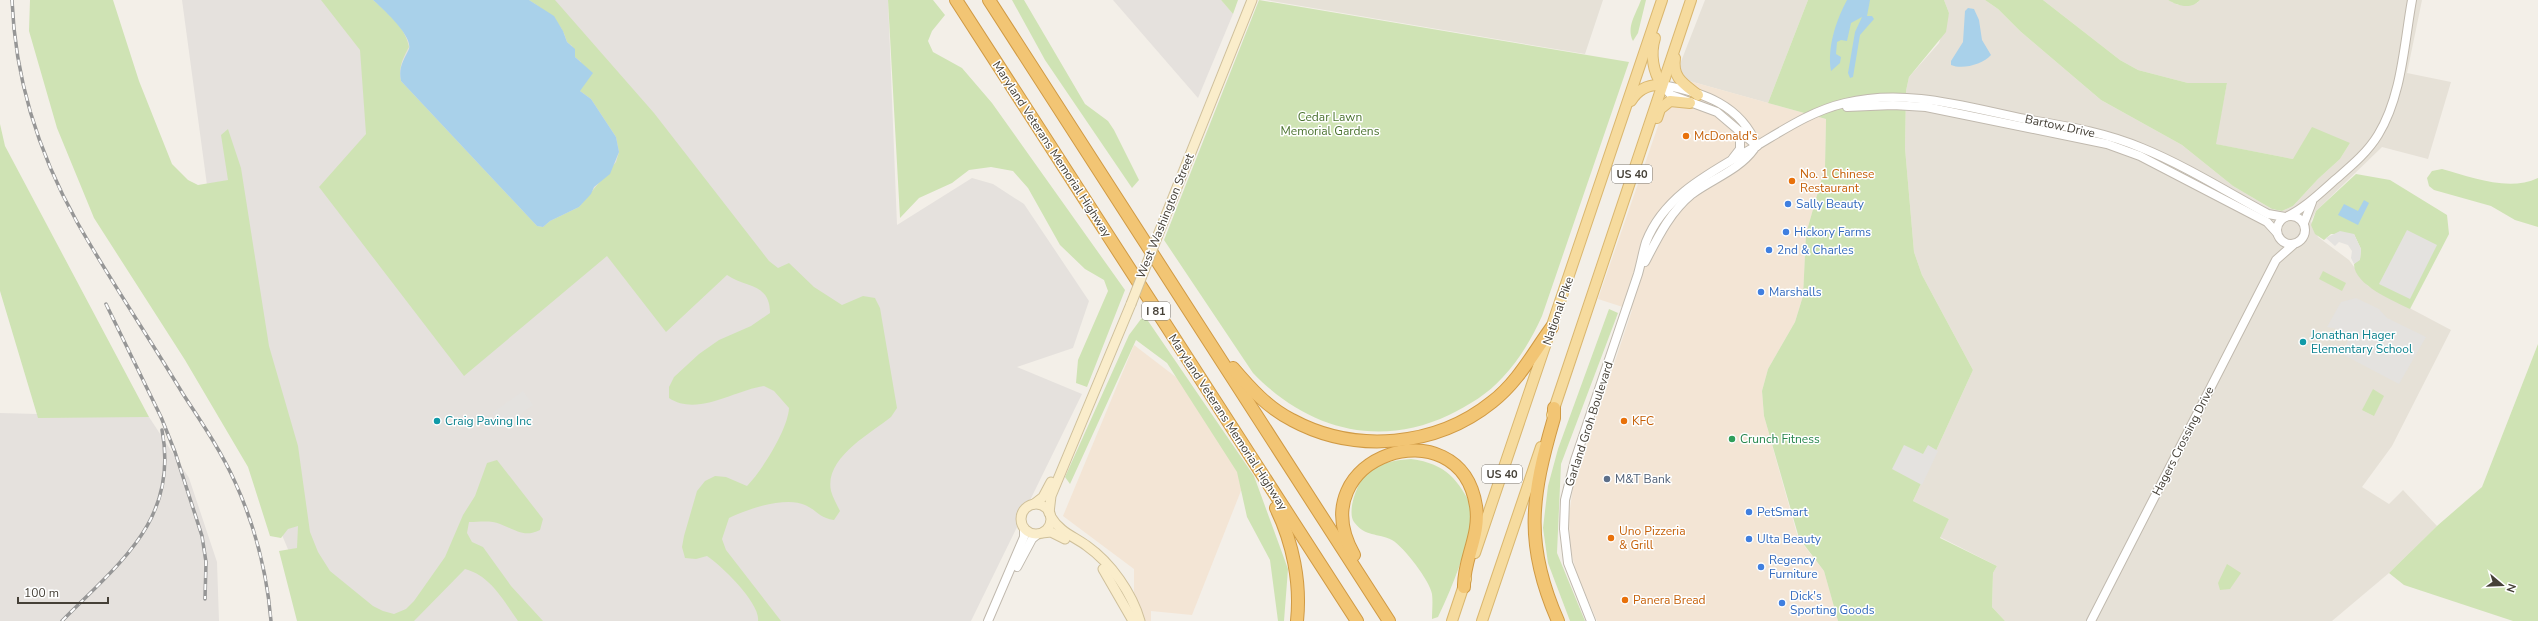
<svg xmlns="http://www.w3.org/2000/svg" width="2538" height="621" viewBox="0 0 2538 621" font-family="'Nunito Sans',sans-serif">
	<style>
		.residential { fill: #e6e1d7 }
		.commercial { fill: #f3e5d5 }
		.industrial { fill: #e5e1dd }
		.green { fill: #cfe3b4 }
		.parking { fill: #e4e2df }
		.water { fill: #a9d1ea }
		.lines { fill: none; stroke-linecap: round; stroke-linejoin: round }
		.tertiary-casing { stroke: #c0b9ae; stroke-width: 10 }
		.secondary-casing { stroke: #cfc09b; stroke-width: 11 }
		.primary-casing { stroke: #dab76f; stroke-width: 12 }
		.motorway-casing { stroke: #d09a44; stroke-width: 14 }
		.tertiary { stroke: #fff; stroke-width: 8 }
		.secondary { stroke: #faedcb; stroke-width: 9 }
		.primary { stroke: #f6db9e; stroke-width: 10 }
		.motorway { stroke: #f2c574; stroke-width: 12 }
		.rail-casing { stroke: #969696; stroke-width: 3.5 }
		.rail { stroke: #fff; stroke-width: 2; stroke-dasharray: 6; stroke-linecap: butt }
		.secondary-bridge-casing { stroke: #cfc09b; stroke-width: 11; stroke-linecap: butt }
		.secondary-bridge { stroke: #faedcb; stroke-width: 9 }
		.food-dot { fill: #e8710a; stroke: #fff; stroke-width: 1.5 }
		.shop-dot { fill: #3f7fe0; stroke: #fff; stroke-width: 1.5 }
		.culture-dot { fill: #0f9aa8; stroke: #fff; stroke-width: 1.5 }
		.leisure-dot { fill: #2e9e5b; stroke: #fff; stroke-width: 1.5 }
		.service-dot { fill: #5c6f8a; stroke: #fff; stroke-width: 1.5 }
		.labels { text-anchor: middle; stroke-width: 3; stroke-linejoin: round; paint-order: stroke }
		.shield { fill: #fff; stroke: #7d7973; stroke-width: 1 }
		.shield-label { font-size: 11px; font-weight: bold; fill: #454037 }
		.park-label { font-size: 12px; fill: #4a722f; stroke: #fff }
		.street-label { font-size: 12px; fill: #454037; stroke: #fff }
		.food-label { font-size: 12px; fill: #c56008; stroke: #fff; text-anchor: start }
		.shop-label { font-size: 12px; fill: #366cbe; stroke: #fff; text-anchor: start }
		.culture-label { font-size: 12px; fill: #0d838f; stroke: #fff; text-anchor: start }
		.leisure-label { font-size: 12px; fill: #27864d; stroke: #fff; text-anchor: start }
		.service-label { font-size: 12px; fill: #4e5e75; stroke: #fff; text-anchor: start }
	</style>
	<rect width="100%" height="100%" fill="#f3efe8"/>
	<g class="residential">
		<polygon points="1266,0 1603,0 1585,54"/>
		<polygon points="1705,0 1808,0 1768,103 1675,77"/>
		<polygon points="1944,0 1985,0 1998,9 2020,31 2101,100 2182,145 2233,186 2272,209 2282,211 2293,206 2318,179 2340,159 2350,143 2293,159 2215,144 2227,83 2188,83 2138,70 2120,60 2043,0 2168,0 2178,5 2197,3 2200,0 2422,0 2407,73 2451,82 2428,159 2382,147 2316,211 2311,221 2318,237 2349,260 2368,286 2451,330 2392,446 2362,487 2389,504 2403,490 2437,526 2389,573 2332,621 2005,621 1992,607 1993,573 1997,566 1940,537 1949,519 1913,501 1973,370 1922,275 1914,252 1905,148 1906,91 1909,77 1939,43 1949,13"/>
	</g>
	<g class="commercial">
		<polygon points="1675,77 1826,119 1825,167 1806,234 1803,296 1795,322 1768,369 1762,391 1764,416 1798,538 1824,571 1838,621 1597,621 1576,572 1570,547 1569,516 1573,487 1632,310 1598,299"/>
		<polygon points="1134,345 1185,384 1244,483 1192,615 1151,611 1151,621 1134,621 1134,569 1063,516"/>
	</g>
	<g class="industrial">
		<polygon points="182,0 888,0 897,225 972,178 993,184 1024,204 1089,301 1073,348 1017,367 1082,394 971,621 318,621 241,437"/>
		<polygon points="1113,0 1221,0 1233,14 1198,98"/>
		<polygon points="0,413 149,417 189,478 217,562 219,621 0,621"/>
	</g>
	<g class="green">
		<path d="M 30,0 L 113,0 L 139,81 L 172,164 L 188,180 L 198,185 L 228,180 L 221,135 L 228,129 L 241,168 L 269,346 L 298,446 L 310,532 L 318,552 L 330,571 L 373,606 L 383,611 L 394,614 L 406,609 L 414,601 L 445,557 L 463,515 L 475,496 L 487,463 L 497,460 L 543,519 L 540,530 C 524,538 516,530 500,524 C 491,520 479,522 469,522 L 467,533 L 472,542 L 483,547 L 511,586 L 543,621 L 518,621 C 503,600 491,576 465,569 L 414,621 L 297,621 L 279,551 L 297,548 L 298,526 L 288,529 L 281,538 L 270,536 L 248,467 L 185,360 L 94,218 L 57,128 L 29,31 Z"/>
		<path d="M 321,0 L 373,0 C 387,12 406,28 409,47 C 403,58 398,68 401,81 L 537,226 L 543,227 L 550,221 L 579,207 L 616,162 L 619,152 L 616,137 L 591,99 L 580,91 L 581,62 L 575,57 L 572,46 L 567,42 C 561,20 547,12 529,0 L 555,0 L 654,113 L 769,261 L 778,268 L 789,263 L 814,287 L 842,305 L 863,296 L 875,298 L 880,308 L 897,408 L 891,417 C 870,434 824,458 831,491 C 833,498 837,505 840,511 L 834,520 C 819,518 817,510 805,505 C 786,496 747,509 729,518 L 722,539 L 726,550 L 781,621 L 758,621 C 761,604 721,565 707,556 L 696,559 L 685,558 L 682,547 L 684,536 L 697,491 L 705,481 L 715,476 L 726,477 L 747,486 C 762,471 788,429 789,408 L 774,391 L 764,386 C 735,390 697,417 669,398 L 669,387 L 674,377 L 699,354 L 719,340 L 751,326 L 770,313 C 770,283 746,288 727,275 L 666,332 L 607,256 L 464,376 L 319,187 L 366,134 L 360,50 Z"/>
		<polygon points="888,0 933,0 945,15 932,31 928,41 933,52 962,68 992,103 1125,290 1087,387 1076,383 1078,360 1108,291 1104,280 1085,269 1060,245 1028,188 1013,171 991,167 969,170 952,183 919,198 900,218"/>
		<polygon points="1012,0 1024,0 1085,104 1108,121 1114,130 1139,180 1132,188 1045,60"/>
		<polygon points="1221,0 1238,0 1233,14"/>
		<path d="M 1259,0 L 1629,62 L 1542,316 C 1532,338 1520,359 1503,377 C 1488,394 1469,405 1449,415 C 1377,449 1306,428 1253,373 L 1164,240 Z"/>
		<path d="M 1641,0 L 1646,0 L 1638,33 L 1633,41 C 1626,27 1636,14 1641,0 Z"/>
		<polygon points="1808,0 1944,0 1949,13 1946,32 1909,77 1906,91 1905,148 1914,252 1922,275 1973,370 1913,501 1949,519 1940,538 1997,566 1993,573 1992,607 2005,621 1838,621 1824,571 1799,538 1764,416 1762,391 1768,369 1795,322 1803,296 1806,234 1825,167 1826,119 1768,103"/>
		<polygon points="1985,0 2043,0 2120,60 2138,70 2188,83 2227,83 2216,144 2293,159 2312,127 2350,143 2340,159 2318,179 2293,206 2282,211 2272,209 2233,186 2182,145 2101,100 2020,31 1998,9"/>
		<path d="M 2168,0 L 2200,0 C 2191,10 2178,6 2168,0 Z"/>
		<polygon points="0,124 5,146 149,417 38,418 0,291"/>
		<path d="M 2442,169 C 2472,177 2508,192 2538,178 L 2538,227 L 2515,220 L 2491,206 L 2434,190 L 2429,186 L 2427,178 L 2432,171 Z"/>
		<path d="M 2356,174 L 2390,180 L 2447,215 L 2449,234 L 2410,309 C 2394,301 2354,285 2354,264 L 2360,259 L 2361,249 L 2354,234 L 2331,234 L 2324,240 L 2315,234 L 2311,225 L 2316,211 Z"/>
		<polygon points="2323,271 2346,283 2342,291 2319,279"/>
		<polygon points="1609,309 1618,313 1561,464 1557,553 1585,621 1570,621 1548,563 1543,528 1548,486 1558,449"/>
		<polygon points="1144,315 1254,476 1288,569 1284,621 1278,621 1270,560 1247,517 1237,472 1167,363 1136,340 1070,484 1065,477 1129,335"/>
		<polygon points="2538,344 2538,621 2513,621 2404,585 2389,573 2437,526 2482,487"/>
		<polygon points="2373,389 2384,396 2374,416 2362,410"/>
		<path d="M 1411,459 C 1448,464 1459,481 1475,513 C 1467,548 1454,584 1438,617 L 1432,619 C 1432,611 1433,602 1432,594 C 1430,581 1404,547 1392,540 C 1378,533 1365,537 1354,522 C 1346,511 1359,477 1370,470 C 1383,462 1397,460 1411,459 Z"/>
		<polygon points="2227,564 2241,573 2230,589 2220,590 2218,583"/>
	</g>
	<g class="parking">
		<polygon points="2407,230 2437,245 2410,299 2379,284"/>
		<polygon points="2340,231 2354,234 2361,249 2360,260 2354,264 2351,258 2352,251 2348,245 2339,242 2335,246 2326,238"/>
		<polygon points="2356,298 2379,309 2387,318 2426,337 2399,384 2342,354 2350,336 2341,330 2327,327 2341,302"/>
		<polygon points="523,391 533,405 502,428 492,413"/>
		<polygon points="1904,445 1923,454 1928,445 1938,451 1922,485 1892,469"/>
	</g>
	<g class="water">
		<path d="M 373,0 L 529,0 L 554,16 L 563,31 L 567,42 L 575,49 L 575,57 L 593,73 L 580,91 L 591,99 L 616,137 L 619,152 L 610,174 L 594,187 L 591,194 L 579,207 L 550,221 L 543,227 L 537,226 L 401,81 C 398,67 404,60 409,49 C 413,36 382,8 373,0 Z"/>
		<path d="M 1847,0 L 1870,0 L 1867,16 L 1872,16 L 1874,19 L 1860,35 L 1853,77 L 1850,78 L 1848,73 L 1855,32 L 1862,17 L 1851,23 L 1847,41 L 1841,40 L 1837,42 L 1836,54 L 1841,57 L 1840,63 L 1831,71 C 1827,47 1836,21 1847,0 Z"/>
		<path d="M 1968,8 L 1974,9 L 1979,20 L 1982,40 L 1991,55 C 1983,64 1963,70 1951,65 L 1951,61 L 1963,42 L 1965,11 Z"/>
		<polygon points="2364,200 2369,203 2358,225 2338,215 2344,204 2358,211"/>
	</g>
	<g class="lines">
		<g class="tertiary-casing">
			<g id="tertiary">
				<path d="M 1662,85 C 1703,92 1741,105 1757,146"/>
				<polyline points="1662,85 1671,95 1717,112 1757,146"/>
				<polyline points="1847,107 1893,105 1926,107 2107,144 2140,156 2267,222 2277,233"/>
				<polyline points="1733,158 1740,149 1740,131"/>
				<circle cx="2291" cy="230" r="14"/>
				<path d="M 2288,216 C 2306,207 2320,193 2336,179 C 2351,166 2367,153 2378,135 C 2402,96 2404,44 2412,0"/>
				<polyline points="2304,223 2312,202"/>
				<path d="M 1645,262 C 1658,237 1670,212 1692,194 C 1712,179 1739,170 1754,149"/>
				<polyline points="1017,567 1032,539 1038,534"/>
				<polyline points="988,621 1024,537 1024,528"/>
				<path d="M 1591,621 L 1568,563 L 1564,529 L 1565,500 L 1575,460 L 1638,274 C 1641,263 1643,252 1646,242 C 1663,198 1706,175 1744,153 C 1778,134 1807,112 1845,103 C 1906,88 1966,107 2025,119 C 2065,126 2105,132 2142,148 C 2186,166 2227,192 2268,214 L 2285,217"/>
				<polyline points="2091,621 2276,260 2293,245"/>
			</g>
		</g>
		<g class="secondary-casing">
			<g id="secondary">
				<polyline points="1158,235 1252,0"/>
				<polyline points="1034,504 1043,497 1051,482"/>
				<circle cx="1036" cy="519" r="15"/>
				<polyline points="1049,513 1051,496 1131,304"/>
				<path d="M 1051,517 C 1060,532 1073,536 1087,546 C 1111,563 1132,593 1140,621"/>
				<polyline points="1042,533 1051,532 1065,539"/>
				<polyline points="1103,569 1133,621"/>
			</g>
		</g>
		<g class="primary-casing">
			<g id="primary">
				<path d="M 1655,38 C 1650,54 1653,72 1662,85"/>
				<path d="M 1675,58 C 1672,78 1684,84 1698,95"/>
				<path d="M 1631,101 C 1638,89 1648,84 1662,85"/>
				<polyline points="1657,118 1660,109 1670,101 1690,103"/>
				<polyline points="1552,415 1691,0"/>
				<polyline points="1475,553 1662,0"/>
				<polyline points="1452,621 1466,579"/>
				<polyline points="1482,621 1541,447"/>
			</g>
		</g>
		<g class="motorway-casing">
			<g id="motorway">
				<polyline points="956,0 1357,621"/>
				<polyline points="989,0 1389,621"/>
				<path d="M 1233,368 C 1250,388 1268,408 1292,420 C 1355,454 1436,447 1492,402 C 1518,382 1533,353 1552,327"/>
				<path d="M 1554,408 L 1554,418 C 1531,497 1524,544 1558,621"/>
				<path d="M 1276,508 C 1293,543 1301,583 1297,621"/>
				<path d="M 1354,555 C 1298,456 1460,404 1476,506 C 1481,535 1463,560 1464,587"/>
			</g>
		</g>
		<use href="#tertiary" class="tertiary"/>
		<use href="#secondary" class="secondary"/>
		<use href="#primary" class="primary"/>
		<use href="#motorway" class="motorway"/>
		<g class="rail-casing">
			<g id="rail">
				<path d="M 12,0 C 15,78 39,154 77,222 C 110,280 148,336 183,394 C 202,423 221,451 235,482 C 255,526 267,573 271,621"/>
				<polyline points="106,304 161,417 175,452 202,536 206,562 205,599"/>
				<path d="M 62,621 C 119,563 179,520 162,430"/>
			</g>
		</g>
		<use href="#rail" class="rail"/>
		<g class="secondary-bridge-casing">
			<polyline id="secondary-bridge" points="1131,304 1158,235"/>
		</g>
		<use href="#secondary-bridge" class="secondary-bridge"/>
	</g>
	<g class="food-dot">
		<circle cx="1686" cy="136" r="4"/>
		<circle cx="1792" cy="181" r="4"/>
		<circle cx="1624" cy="421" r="4"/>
		<circle cx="1611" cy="538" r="4"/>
		<circle cx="1625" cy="600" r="4"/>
	</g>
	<g class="shop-dot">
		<circle cx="1788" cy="204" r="4"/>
		<circle cx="1786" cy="232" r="4"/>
		<circle cx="1769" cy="250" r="4"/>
		<circle cx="1761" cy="292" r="4"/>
		<circle cx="1749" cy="512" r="4"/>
		<circle cx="1749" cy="539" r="4"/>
		<circle cx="1761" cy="567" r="4"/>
		<circle cx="1782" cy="603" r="4"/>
	</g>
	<g class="culture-dot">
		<circle cx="2303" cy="342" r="4"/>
		<circle cx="437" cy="421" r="4"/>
	</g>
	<circle class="leisure-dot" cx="1732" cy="439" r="4"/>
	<circle class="service-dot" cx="1607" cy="479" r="4"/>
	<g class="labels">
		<g class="shield">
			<rect x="1612" y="165" width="40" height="18" rx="3"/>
			<rect x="1142" y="302" width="28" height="18" rx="3"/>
			<rect x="1482" y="465" width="40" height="18" rx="3"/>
		</g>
		<g class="shield-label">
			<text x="1632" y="178">US 40</text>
			<text x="1156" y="315">I 81</text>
			<text x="1502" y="478">US 40</text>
		</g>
		<g class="park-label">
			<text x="1330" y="121">Cedar Lawn<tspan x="1330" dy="14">Memorial Gardens</tspan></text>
		</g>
		<g class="street-label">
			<text transform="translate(2060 126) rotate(12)" y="4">Bartow Drive</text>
			<text transform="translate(1052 149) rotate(57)" y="4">Maryland Veterans Memorial Highway</text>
			<text transform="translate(1165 216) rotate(-68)" y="4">West Washington Street</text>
			<text transform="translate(1558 311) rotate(-71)" y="4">National Pike</text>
			<text transform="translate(1228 422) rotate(57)" y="4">Maryland Veterans Memorial Highway</text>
			<text transform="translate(1589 424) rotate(-72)" y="4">Garland Groh Boulevard</text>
			<text transform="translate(2183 441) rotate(-63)" y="4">Hagers Crossing Drive</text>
		</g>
		<g class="food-label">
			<text x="1694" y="140">McDonald's</text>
			<text x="1800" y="178">No. 1 Chinese<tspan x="1800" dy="14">Restaurant</tspan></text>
			<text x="1632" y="425">KFC</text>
			<text x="1619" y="535">Uno Pizzeria<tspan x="1619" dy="14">&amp; Grill</tspan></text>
			<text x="1633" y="604">Panera Bread</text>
		</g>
		<g class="shop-label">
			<text x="1796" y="208">Sally Beauty</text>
			<text x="1794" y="236">Hickory Farms</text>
			<text x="1777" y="254">2nd &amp; Charles</text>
			<text x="1769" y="296">Marshalls</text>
			<text x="1757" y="516">PetSmart</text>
			<text x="1757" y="543">Ulta Beauty</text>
			<text x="1769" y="564">Regency<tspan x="1769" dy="14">Furniture</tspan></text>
			<text x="1790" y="600">Dick's<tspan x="1790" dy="14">Sporting Goods</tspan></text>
		</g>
		<g class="culture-label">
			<text x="2311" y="339">Jonathan Hager<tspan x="2311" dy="14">Elementary School</tspan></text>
			<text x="445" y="425">Craig Paving Inc</text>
		</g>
		<g class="leisure-label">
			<text x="1740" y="443">Crunch Fitness</text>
		</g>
		<g class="service-label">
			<text x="1615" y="483">M&amp;T Bank</text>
		</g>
	</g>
	<g transform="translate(2502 585) rotate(109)" stroke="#ffffff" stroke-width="3" paint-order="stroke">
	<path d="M0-3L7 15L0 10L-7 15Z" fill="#454037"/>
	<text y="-6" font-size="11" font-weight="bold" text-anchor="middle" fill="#454037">N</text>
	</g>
	<path d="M18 597v6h90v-6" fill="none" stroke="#454037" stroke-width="2"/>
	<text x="24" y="597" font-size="12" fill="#454037" stroke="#ffffff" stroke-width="3" paint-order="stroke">100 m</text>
</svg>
